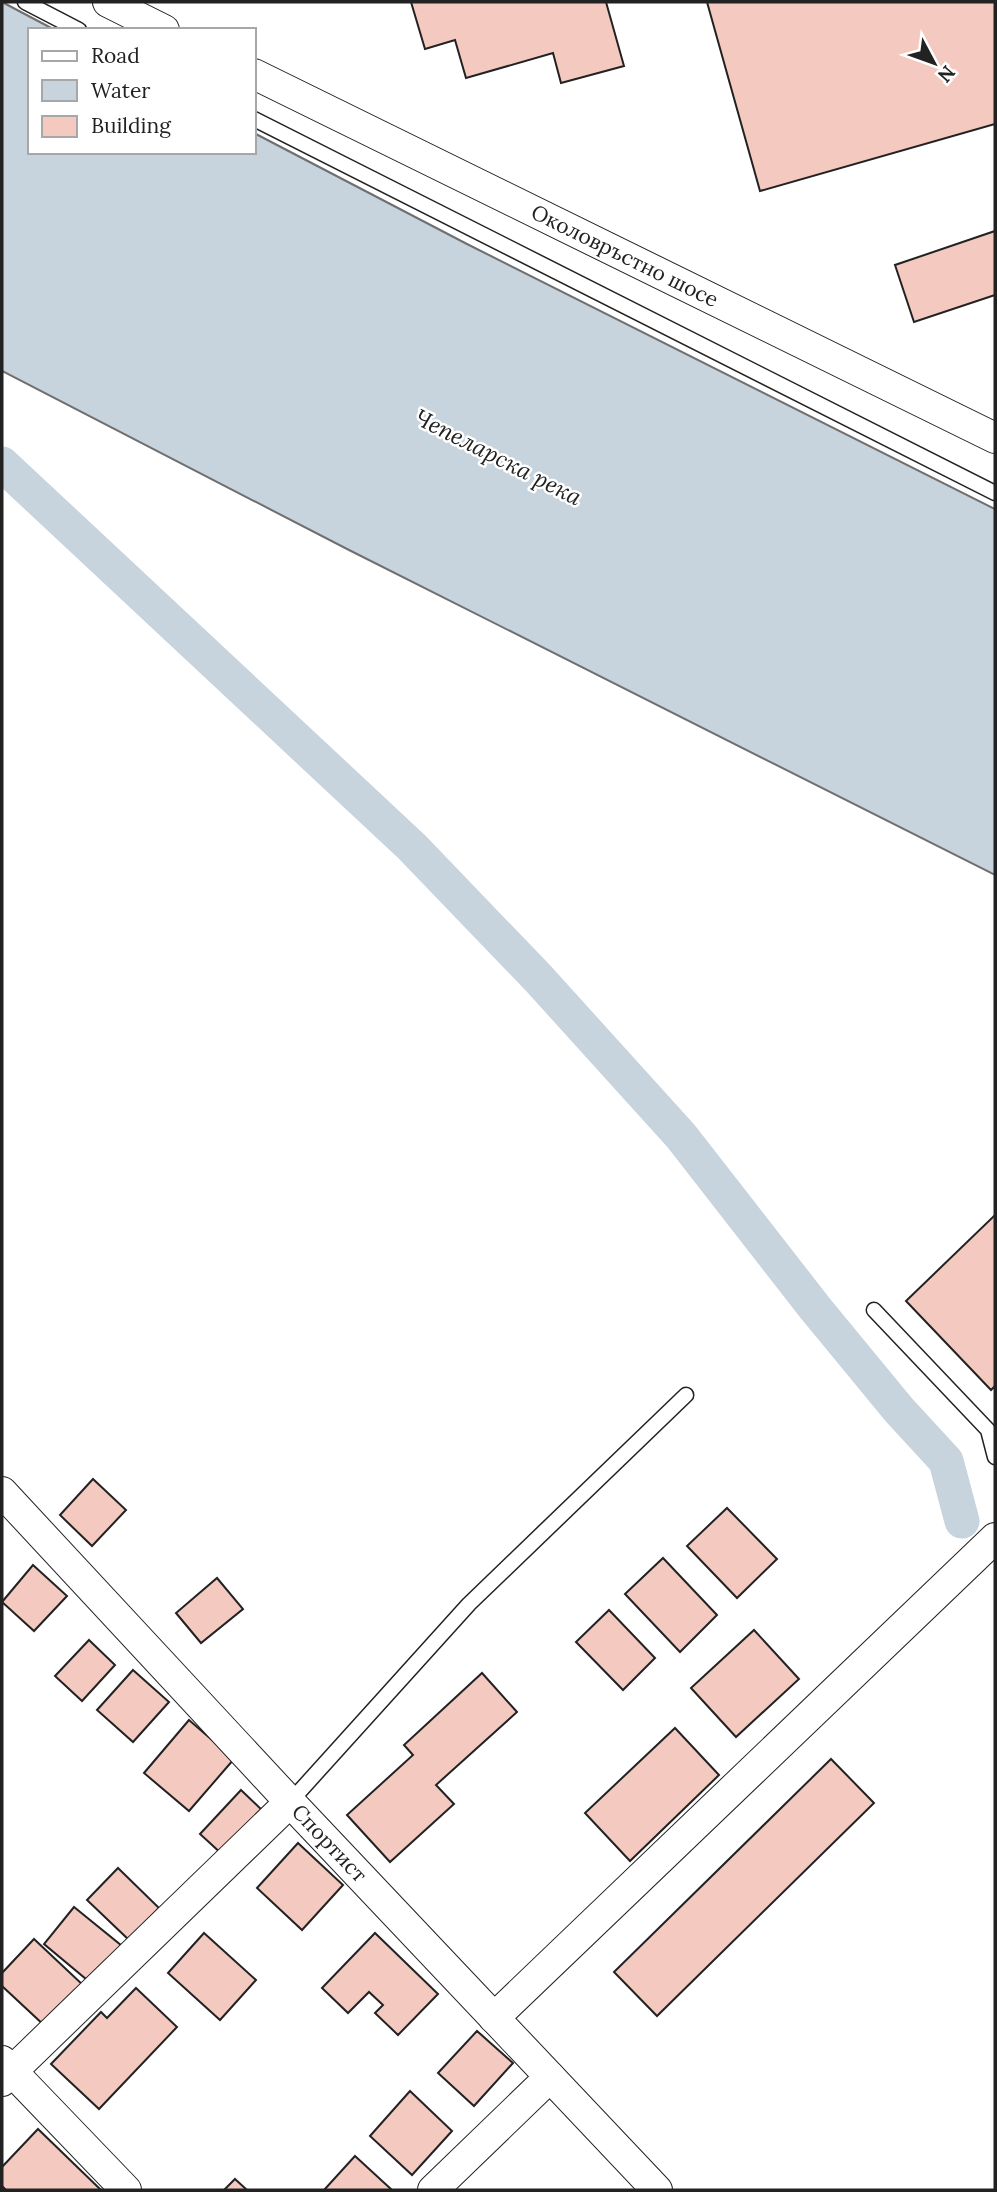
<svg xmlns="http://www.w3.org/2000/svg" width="997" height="2192" viewBox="0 0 997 2192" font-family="Lora,serif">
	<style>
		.water { fill: #c7d3dd; stroke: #6f6f6f; stroke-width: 2 }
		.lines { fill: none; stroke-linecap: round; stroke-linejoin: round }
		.canal { stroke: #c7d3dd; stroke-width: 35 }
		.building { fill: #f3c9c0; stroke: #222; stroke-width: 2 }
		.service-casing { stroke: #222; stroke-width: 17 }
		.minor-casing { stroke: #222; stroke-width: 32 }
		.service { stroke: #fff; stroke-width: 14 }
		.minor { stroke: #fff; stroke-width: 30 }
		.labels { text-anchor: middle; stroke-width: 5; stroke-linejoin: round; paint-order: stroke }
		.street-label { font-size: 21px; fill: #222; stroke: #fff }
		.water-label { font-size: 23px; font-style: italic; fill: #222; stroke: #fff }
	</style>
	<rect width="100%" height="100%" fill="#fff"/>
	<polygon class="water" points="2,2 55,30 30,30 30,152 254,152 254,133 467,244 995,509 995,875 349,550 2,371"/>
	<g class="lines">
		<polyline class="canal" points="2,464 412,847 538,978 681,1136 815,1308 899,1410 946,1461 962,1521"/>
	</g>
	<g class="building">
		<polygon points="411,2 606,2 624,66 561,83 553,53 466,78 455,40 425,49"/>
		<polygon points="707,2 995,2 995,124 760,191"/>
		<polygon points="995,231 995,295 914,322 895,265"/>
		<polygon points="995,1215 995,1386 991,1390 906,1301"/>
		<polygon points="93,1479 126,1510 92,1546 60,1515"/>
		<polygon points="727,1508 777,1559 737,1598 687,1546"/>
		<polygon points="663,1558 717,1615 680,1652 625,1594"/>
		<polygon points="33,1565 67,1596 34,1631 2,1602"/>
		<polygon points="217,1578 243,1609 201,1643 176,1613"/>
		<polygon points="609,1610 655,1658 623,1690 576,1642"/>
		<polygon points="754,1630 799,1679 736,1737 691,1688"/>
		<polygon points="89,1640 115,1665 82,1701 55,1676"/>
		<polygon points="133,1670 169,1702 133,1742 97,1710"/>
		<polygon points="482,1673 517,1712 436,1785 454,1804 390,1862 347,1815 413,1755 404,1745"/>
		<polygon points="189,1720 234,1759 189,1811 144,1773"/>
		<polygon points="675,1728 719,1775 630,1861 585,1813"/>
		<polygon points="831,1759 874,1803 657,2016 614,1972"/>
		<polygon points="241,1790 264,1812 223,1855 200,1834"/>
		<polygon points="298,1843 343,1885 302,1930 257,1888"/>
		<polygon points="118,1868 159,1908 129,1940 87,1900"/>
		<polygon points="74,1907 122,1946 92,1984 44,1944"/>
		<polygon points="204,1933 256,1980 220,2020 168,1973"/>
		<polygon points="375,1933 438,1994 398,2035 375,2013 383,2005 369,1992 348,2013 322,1988"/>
		<polygon points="34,1939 84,1986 46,2027 2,1986 2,1973"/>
		<polygon points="136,1988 177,2027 99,2109 51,2064 101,2012 107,2018"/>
		<polygon points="477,2031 513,2063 474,2106 438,2073"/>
		<polygon points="410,2091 452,2131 412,2175 370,2136"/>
		<polygon points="38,2129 101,2190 6,2190 2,2186 2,2167"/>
		<polygon points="355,2156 392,2190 324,2190"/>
		<polygon points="235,2179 247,2190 224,2190"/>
	</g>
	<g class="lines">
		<g class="service-casing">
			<g id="service">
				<polyline points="25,2 79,30"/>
				<polyline points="254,119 995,493"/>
				<polyline points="874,1310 988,1430 995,1457"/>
				<polyline points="290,1802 469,1604 686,1395"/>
			</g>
		</g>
		<g class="minor-casing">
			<g id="minor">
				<polyline points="108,2 164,30"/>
				<path id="s1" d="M 254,74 L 995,438"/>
				<path id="s2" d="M 2,1492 L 290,1802 L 657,2190"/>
				<polyline points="494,2018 995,1538"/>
				<polyline points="2,2061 126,2190"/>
				<polyline points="2,2081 290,1802"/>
				<polyline points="433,2190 550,2077"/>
			</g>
		</g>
		<use href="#service" class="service"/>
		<use href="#minor" class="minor"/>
	</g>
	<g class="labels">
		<g class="street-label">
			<text dy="7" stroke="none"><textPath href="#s1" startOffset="413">Околовръстно шосе</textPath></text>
			<text dy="7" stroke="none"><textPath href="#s2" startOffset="480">Спортист</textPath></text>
		</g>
		<g class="water-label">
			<text transform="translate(498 457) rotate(27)" y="8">Чепеларска река</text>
		</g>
	</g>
	<rect width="997" height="2192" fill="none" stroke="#222222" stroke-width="7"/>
	<rect x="28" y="28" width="228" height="126" fill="#ffffff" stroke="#a7a7a7" stroke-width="2"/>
	<rect x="42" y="51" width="35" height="10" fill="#ffffff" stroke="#a7a7a7" stroke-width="2"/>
	<text x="91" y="63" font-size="21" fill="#222222">Road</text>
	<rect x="42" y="80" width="35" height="21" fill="#c7d3dd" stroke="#a7a7a7" stroke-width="2"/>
	<text x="91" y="98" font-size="21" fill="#222222">Water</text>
	<rect x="42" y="116" width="35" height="21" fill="#f3c9c0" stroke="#a7a7a7" stroke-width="2"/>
	<text x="91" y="133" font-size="21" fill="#222222">Building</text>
	<g transform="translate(934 63) rotate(131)" stroke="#ffffff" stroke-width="5" paint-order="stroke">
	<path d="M0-5L12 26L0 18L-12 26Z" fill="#222222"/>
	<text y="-10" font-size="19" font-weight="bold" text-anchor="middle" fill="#222222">N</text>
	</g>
</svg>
